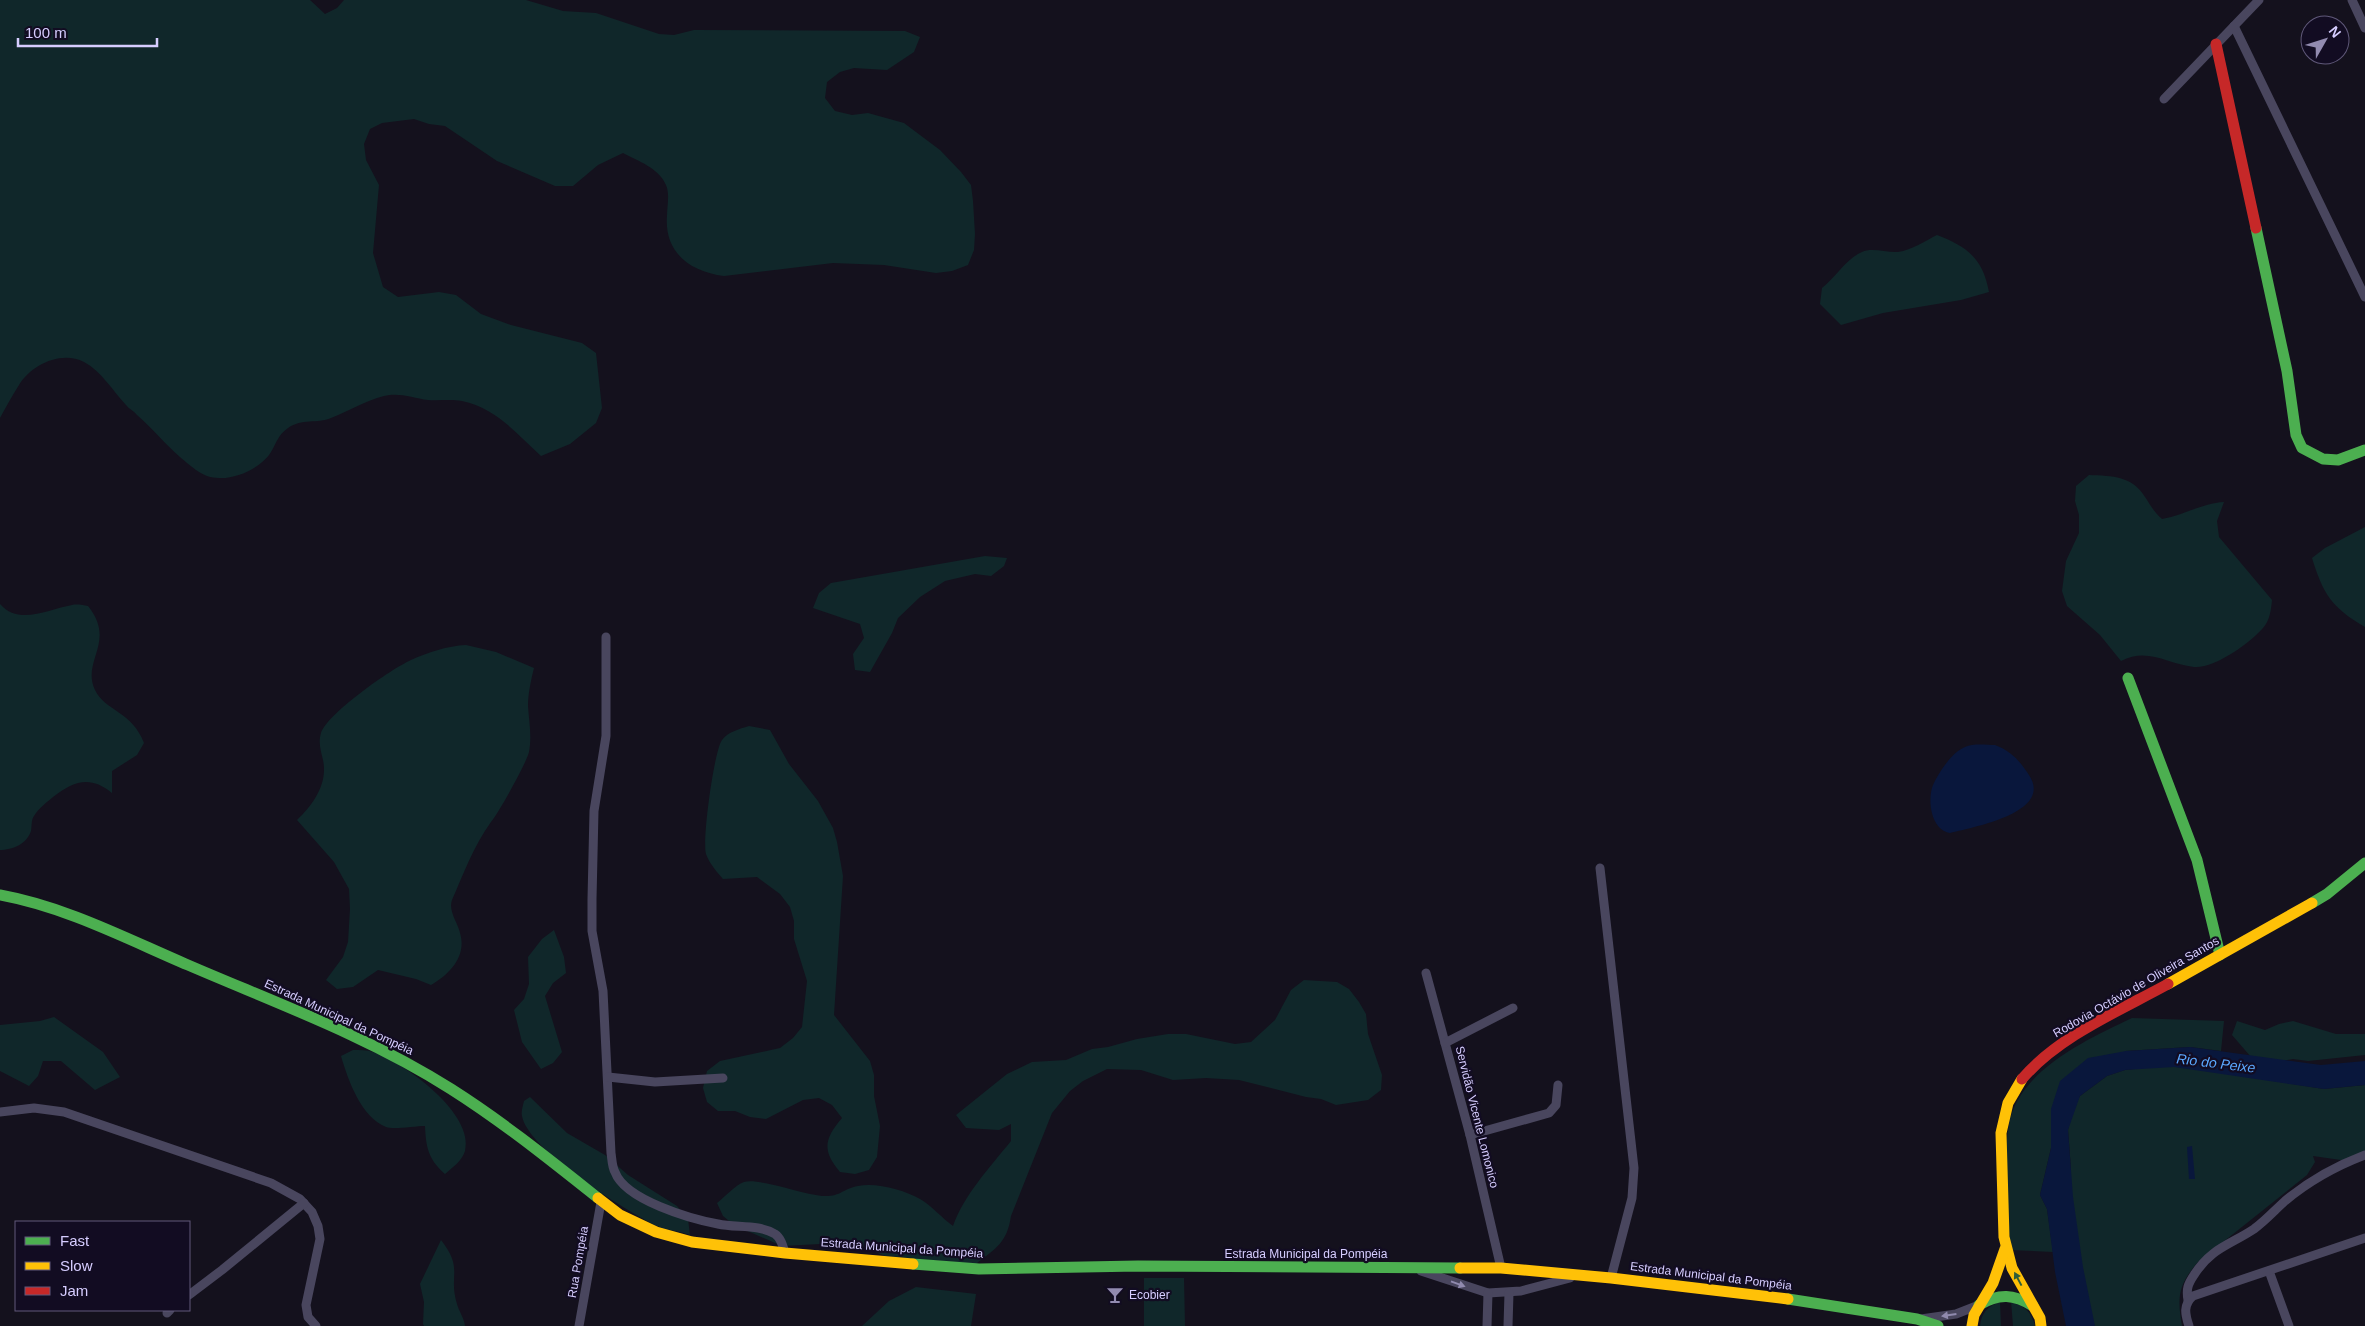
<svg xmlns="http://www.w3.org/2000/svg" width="2365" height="1326" viewBox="0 0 2365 1326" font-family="Helvetica,sans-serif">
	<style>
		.green { fill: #10272a }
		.water { fill: #09173c }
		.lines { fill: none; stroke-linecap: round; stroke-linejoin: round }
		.street { stroke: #49465e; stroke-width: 9 }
		.fast { stroke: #4caf50; stroke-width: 11 }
		.slow { stroke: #ffc107; stroke-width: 11 }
		.jam { stroke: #c62828; stroke-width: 11 }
		.oneway { fill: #2f5e39 }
		.oneway2 { fill: #908aae }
		.labels { text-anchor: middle; stroke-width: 4.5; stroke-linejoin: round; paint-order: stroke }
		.street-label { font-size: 12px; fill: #d6cdff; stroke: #120c22 }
		.poi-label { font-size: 12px; fill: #d6cdff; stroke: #120c22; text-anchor: start }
		.water-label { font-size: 14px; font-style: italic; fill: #5ba8ff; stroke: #120c22 }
	</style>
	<rect width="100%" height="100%" fill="#14111d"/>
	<g class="green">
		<path d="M 0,0 L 310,0 L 325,14 L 337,8 L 344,0 L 526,0 L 563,11 L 596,13 L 659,34 L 674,35 L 694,30 L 905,31 L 920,37 L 914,52 L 887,70 L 854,68 L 840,72 L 827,82 L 825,98 L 835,111 L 852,115 L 868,113 L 904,123 L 940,150 L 961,172 L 971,185 L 973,201 L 975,234 L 974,250 L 968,265 L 952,271 L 936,273 L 884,265 L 833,263 L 724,276 C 691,272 664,253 667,216 C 667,206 670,194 666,185 C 659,168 638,161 623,153 L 598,165 L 573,186 L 555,186 L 497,161 L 445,126 L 429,124 L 414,119 L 382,123 L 370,129 L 364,144 L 366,160 L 379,185 L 373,253 L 383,287 L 398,297 L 439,292 L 456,295 L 481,314 L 511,325 L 582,343 L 596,353 L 602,408 L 596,423 L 570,444 L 541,456 C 517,434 496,408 462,401 C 451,399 439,401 428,400 C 413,398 399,392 384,396 C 365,401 349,411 331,418 C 317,424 302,418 288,428 C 278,435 277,442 271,452 C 262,467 237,479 219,478 C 203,478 192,467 180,457 C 165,444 152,428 137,415 C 134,411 129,409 126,405 C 113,391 101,371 84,362 C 61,350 31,365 19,385 C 12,396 6,407 0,418 Z"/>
		<path d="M 1937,235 C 1968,247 1983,259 1989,292 L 1961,300 L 1883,313 L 1841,325 L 1820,304 L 1822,288 C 1836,277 1846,259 1862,252 C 1872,247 1887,253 1898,252 C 1912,250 1925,241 1937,235 Z"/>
		<path d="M 2089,475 C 2113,476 2132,476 2145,497 C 2151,506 2154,512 2162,519 C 2184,515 2203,503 2224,502 L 2217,521 L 2219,537 L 2272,600 C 2271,610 2270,620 2263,628 C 2250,643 2214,669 2194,667 C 2167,664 2148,647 2121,661 L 2100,635 L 2067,606 L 2062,591 L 2066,561 L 2079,533 L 2079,515 L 2075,501 L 2076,486 Z"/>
		<path d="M 2365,527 L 2365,627 C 2332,608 2323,594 2312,558 L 2325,548 Z"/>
		<polygon points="985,556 1007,558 1004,566 991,576 975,574 945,581 920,597 898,618 892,633 870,672 855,670 853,654 864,638 860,624 813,608 819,593 831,583"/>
		<path d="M 0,604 C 19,626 49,609 72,605 C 77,604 83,605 88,606 C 117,642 81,661 95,690 C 105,711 132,711 144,743 L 137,755 L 112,771 L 112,793 C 90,775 74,781 53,797 C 47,802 39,808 34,816 C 31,820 32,826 31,831 C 27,844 12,850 0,850 Z"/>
		<path d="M 466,645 L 496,652 L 534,668 C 531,680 528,694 528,706 C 529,721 532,736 529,752 C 526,764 499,812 491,822 C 474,845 463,875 452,900 C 448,911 458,923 460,933 C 467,956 450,974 431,985 L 416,979 L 378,970 L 353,987 L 337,989 L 326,980 L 343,957 L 348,942 L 350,909 L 349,889 L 334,862 L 297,820 C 314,804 328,783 323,760 C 321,751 318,743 321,733 C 328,713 391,669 411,660 C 429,652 447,646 466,645 Z"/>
		<path d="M 749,726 L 770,730 L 789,764 L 818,801 L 833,828 L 837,842 L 843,876 L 834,1015 L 870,1061 L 874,1075 L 874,1096 L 880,1126 L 877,1157 L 869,1170 L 855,1174 L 840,1172 C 822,1151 824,1139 842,1118 L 832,1105 L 819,1098 L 803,1100 L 766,1119 L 750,1117 L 735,1111 L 718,1111 L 707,1102 L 703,1088 L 707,1071 L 720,1061 L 780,1048 L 793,1038 L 802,1027 L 807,981 L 794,939 L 794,921 L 790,907 L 780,894 L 757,877 L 723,879 C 717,872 709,863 706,854 C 702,840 714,751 722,740 C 728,732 739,729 749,726 Z"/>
		<polygon points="554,930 564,957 566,973 553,983 545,996 562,1052 553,1063 541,1069 522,1042 514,1010 524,999 529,984 528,957 542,939"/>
		<path d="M 1304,980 L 1337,982 L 1349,989 L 1359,1002 L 1366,1014 L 1368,1034 L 1382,1075 L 1381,1090 L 1368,1100 L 1336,1105 L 1321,1099 L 1306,1097 L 1239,1080 L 1206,1078 L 1173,1080 L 1141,1070 L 1107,1069 L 1083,1081 L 1070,1091 L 1052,1113 L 1011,1216 C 1007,1243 996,1248 976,1264 L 885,1256 L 855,1244 L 839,1243 L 782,1246 L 734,1225 L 723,1216 L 717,1203 C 725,1197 735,1185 744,1182 C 760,1178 801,1194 822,1196 C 841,1197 842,1189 858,1186 C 876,1182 904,1190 920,1199 C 932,1206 942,1218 953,1226 C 964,1195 990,1167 1011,1141 L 1011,1124 L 999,1130 L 966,1128 L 956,1115 L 1007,1074 L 1032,1062 L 1066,1060 L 1092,1049 L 1108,1047 L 1137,1039 L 1168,1034 L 1186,1034 L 1235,1044 L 1251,1042 L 1275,1020 L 1291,990 Z"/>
		<polygon points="54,1017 103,1052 120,1077 95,1090 61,1061 43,1061 38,1076 29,1086 0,1071 0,1025 40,1021"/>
		<path d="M 2132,1018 L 2224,1021 L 2221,1051 L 2190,1047 L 2126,1051 L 2051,1109 L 2051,1148 L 2040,1195 L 2047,1209 L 2053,1252 L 2010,1250 C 2009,1213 2002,1159 2009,1124 C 2019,1070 2088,1039 2132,1018 Z"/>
		<polygon points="2237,1021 2265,1030 2279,1024 2293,1021 2336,1034 2365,1034 2365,1055 2308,1061 2293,1059 2264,1064 2251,1057 2232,1035"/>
		<path d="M 353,1050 C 360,1050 367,1050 373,1052 C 404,1062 475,1114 465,1151 C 462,1161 453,1167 445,1174 C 428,1159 426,1147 425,1126 C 415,1126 393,1130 386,1127 C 361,1117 348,1080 341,1056 Z"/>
		<path d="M 2163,1066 L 2190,1068 L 2324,1089 L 2365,1085 L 2365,1159 L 2348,1161 L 2313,1156 L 2315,1162 L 2307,1175 L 2198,1262 C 2178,1285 2177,1297 2182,1326 L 2093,1326 L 2070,1202 L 2071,1169 L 2068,1130 L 2073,1109 L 2080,1096 L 2107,1076 L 2125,1070 Z"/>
		<path d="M 530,1097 L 567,1133 L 605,1155 L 628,1175 L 677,1206 L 688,1219 L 690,1235 C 680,1231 665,1230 657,1226 C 626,1211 528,1150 522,1116 C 521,1112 523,1105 524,1101 Z"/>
		<path d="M 441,1240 C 464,1269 448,1275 457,1304 C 459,1312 464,1317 465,1326 L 424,1326 L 423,1324 L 424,1302 L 420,1284 Z"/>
		<polygon points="1144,1278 1184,1278 1185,1326 1144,1326"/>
		<polygon points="916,1287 976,1294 971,1326 862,1326 889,1301"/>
		<path d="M 2011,1301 C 2025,1307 2031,1311 2035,1326 L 2013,1326 Z"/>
		<path d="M 2000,1302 L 2001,1326 L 1980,1326 C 1981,1313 1988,1306 2000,1302 Z"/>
	</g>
	<g class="water">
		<path d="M 1995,745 C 2011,751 2020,761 2029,775 C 2054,813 1972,827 1950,833 C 1931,830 1927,800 1933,785 C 1939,772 1952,752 1965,747 C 1973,743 1987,745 1995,745 Z"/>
		<polygon points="2190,1047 2321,1065 2365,1061 2365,1085 2324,1089 2174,1067 2125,1070 2107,1076 2080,1096 2068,1130 2073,1197 2083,1267 2095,1326 2066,1326 2055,1272 2047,1209 2040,1195 2051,1148 2051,1109 2060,1081 2088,1058 2126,1051"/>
		<polygon points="2192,1146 2195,1179 2189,1179 2187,1147"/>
	</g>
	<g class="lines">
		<g class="street">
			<polyline points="2352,0 2365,28"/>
			<polyline points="2234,26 2365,297"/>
			<polyline points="2164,99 2259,0"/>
			<path d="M 606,637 L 606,736 L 594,811 L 592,899 L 592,931 L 603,991 L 611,1153 C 612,1159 612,1167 615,1172 C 625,1200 691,1219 718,1224 C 736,1228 759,1224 775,1234 C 781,1238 783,1246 785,1253"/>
			<polyline points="1600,868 1634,1168 1632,1198 1611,1278"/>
			<polyline points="1426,973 1470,1135 1501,1268"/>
			<polyline points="1445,1043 1513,1008"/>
			<polyline points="608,1077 655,1082 723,1078"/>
			<polyline points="0,1112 34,1108 64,1112 271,1183 300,1199 312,1212 318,1226 320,1239 306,1305 308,1317 316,1326"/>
			<polyline points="1470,1135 1549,1113 1556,1105 1558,1085"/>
			<polyline points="1421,1271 1488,1293 1521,1291 1570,1278"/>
			<polyline points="2269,1271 2289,1326"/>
			<polyline points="189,1295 222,1270 304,1203"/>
			<path d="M 2188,1300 C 2186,1289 2188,1284 2194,1275 C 2211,1248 2230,1245 2254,1229 C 2265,1221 2275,1210 2285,1201 C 2309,1181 2336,1166 2365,1155"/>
			<polyline points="167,1313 170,1310"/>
			<polyline points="1921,1319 1956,1314 1979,1305"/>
			<polyline points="579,1326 601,1202"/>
			<polyline points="1487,1326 1488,1293"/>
			<polyline points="1508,1326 1509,1293"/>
			<path d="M 2189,1326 C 2185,1314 2183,1305 2193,1296 L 2365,1238"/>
		</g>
		<g class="fast">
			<polyline points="2256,228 2287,371 2296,435 2302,448 2323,459 2338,460 2365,450"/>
			<polyline points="2128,678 2197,860 2220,955"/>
			<path d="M 0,895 C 66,907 127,939 188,965 C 276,1003 370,1037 451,1089 C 503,1122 550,1160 598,1198"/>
			<polyline points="2312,903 2327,894 2365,863"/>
			<polyline points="913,1264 979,1269 1138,1266 1460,1268"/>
			<polyline points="1788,1299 1917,1319 1938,1326"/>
			<path d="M 1979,1305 C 1999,1293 2014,1294 2033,1306"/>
		</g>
		<g class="slow">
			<polyline points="2168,984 2312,903"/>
			<polyline points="2022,1079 2008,1103 2001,1133 2004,1237 2012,1268 2040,1318 2041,1326"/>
			<polyline points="598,1198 620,1215 656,1232 692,1242 785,1253 913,1264"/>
			<polyline points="1460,1268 1501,1268 1611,1278 1788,1299"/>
			<polyline points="1972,1326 1974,1315 1993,1283 2005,1249"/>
		</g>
		<g class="jam">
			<polyline points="2216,44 2256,228"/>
			<path d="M 2022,1079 C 2059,1036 2119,1011 2168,984"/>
		</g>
	</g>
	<defs><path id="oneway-solid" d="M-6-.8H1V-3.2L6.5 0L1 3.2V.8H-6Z" transform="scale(1.25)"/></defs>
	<use class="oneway" href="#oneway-solid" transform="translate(2018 1279) rotate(-118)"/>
	<g class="oneway2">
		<use href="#oneway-solid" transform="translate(1458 1284) rotate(20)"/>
		<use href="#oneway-solid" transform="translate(1949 1315) rotate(172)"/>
	</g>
	<defs>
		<g id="bar-bare" transform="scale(1.35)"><path d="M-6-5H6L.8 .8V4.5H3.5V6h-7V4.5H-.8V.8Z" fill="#928bb0" stroke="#120c22" stroke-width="2.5" paint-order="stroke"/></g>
	</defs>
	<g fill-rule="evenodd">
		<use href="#bar-bare" x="1115" y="1295"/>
	</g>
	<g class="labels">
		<g class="street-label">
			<text transform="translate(2136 987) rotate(-30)" y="4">Rodovia Octávio de Oliveira Santos</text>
			<text transform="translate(339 1017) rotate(25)" y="4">Estrada Municipal da Pompéia</text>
			<text transform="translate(1477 1117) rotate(76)" y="4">Servidão Vicente Lomonico</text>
			<text transform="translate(902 1248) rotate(4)" y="4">Estrada Municipal da Pompéia</text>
			<text x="1306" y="1258">Estrada Municipal da Pompéia</text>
			<text transform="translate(578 1262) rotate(-80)" y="4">Rua Pompéia</text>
			<text transform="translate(1711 1276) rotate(7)" y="4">Estrada Municipal da Pompéia</text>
		</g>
		<g class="poi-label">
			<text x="1129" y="1299">Ecobier</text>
		</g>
		<g class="water-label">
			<text transform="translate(2216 1063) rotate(7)" y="5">Rio do Peixe</text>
		</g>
	</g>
	<rect x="15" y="1221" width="175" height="90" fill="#120c22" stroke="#60597a"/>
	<rect x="25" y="1237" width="25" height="8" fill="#4caf50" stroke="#60597a"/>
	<text x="60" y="1246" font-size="15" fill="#d6cdff">Fast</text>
	<rect x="25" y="1262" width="25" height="8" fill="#ffc107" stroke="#60597a"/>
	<text x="60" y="1271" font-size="15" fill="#d6cdff">Slow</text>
	<rect x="25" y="1287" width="25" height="8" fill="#c62828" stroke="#60597a"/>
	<text x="60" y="1296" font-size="15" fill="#d6cdff">Jam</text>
	<g transform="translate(2325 40) rotate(51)"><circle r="24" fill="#120c22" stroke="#60597a"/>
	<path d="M0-4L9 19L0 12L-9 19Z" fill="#928bb0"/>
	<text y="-8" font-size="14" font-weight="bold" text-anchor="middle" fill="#d6cdff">N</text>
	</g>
	<path d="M18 38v8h139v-8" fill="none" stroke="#d6cdff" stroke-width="2.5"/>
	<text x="25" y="38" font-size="15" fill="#d6cdff" stroke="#120c22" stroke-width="4" paint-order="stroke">100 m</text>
</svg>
